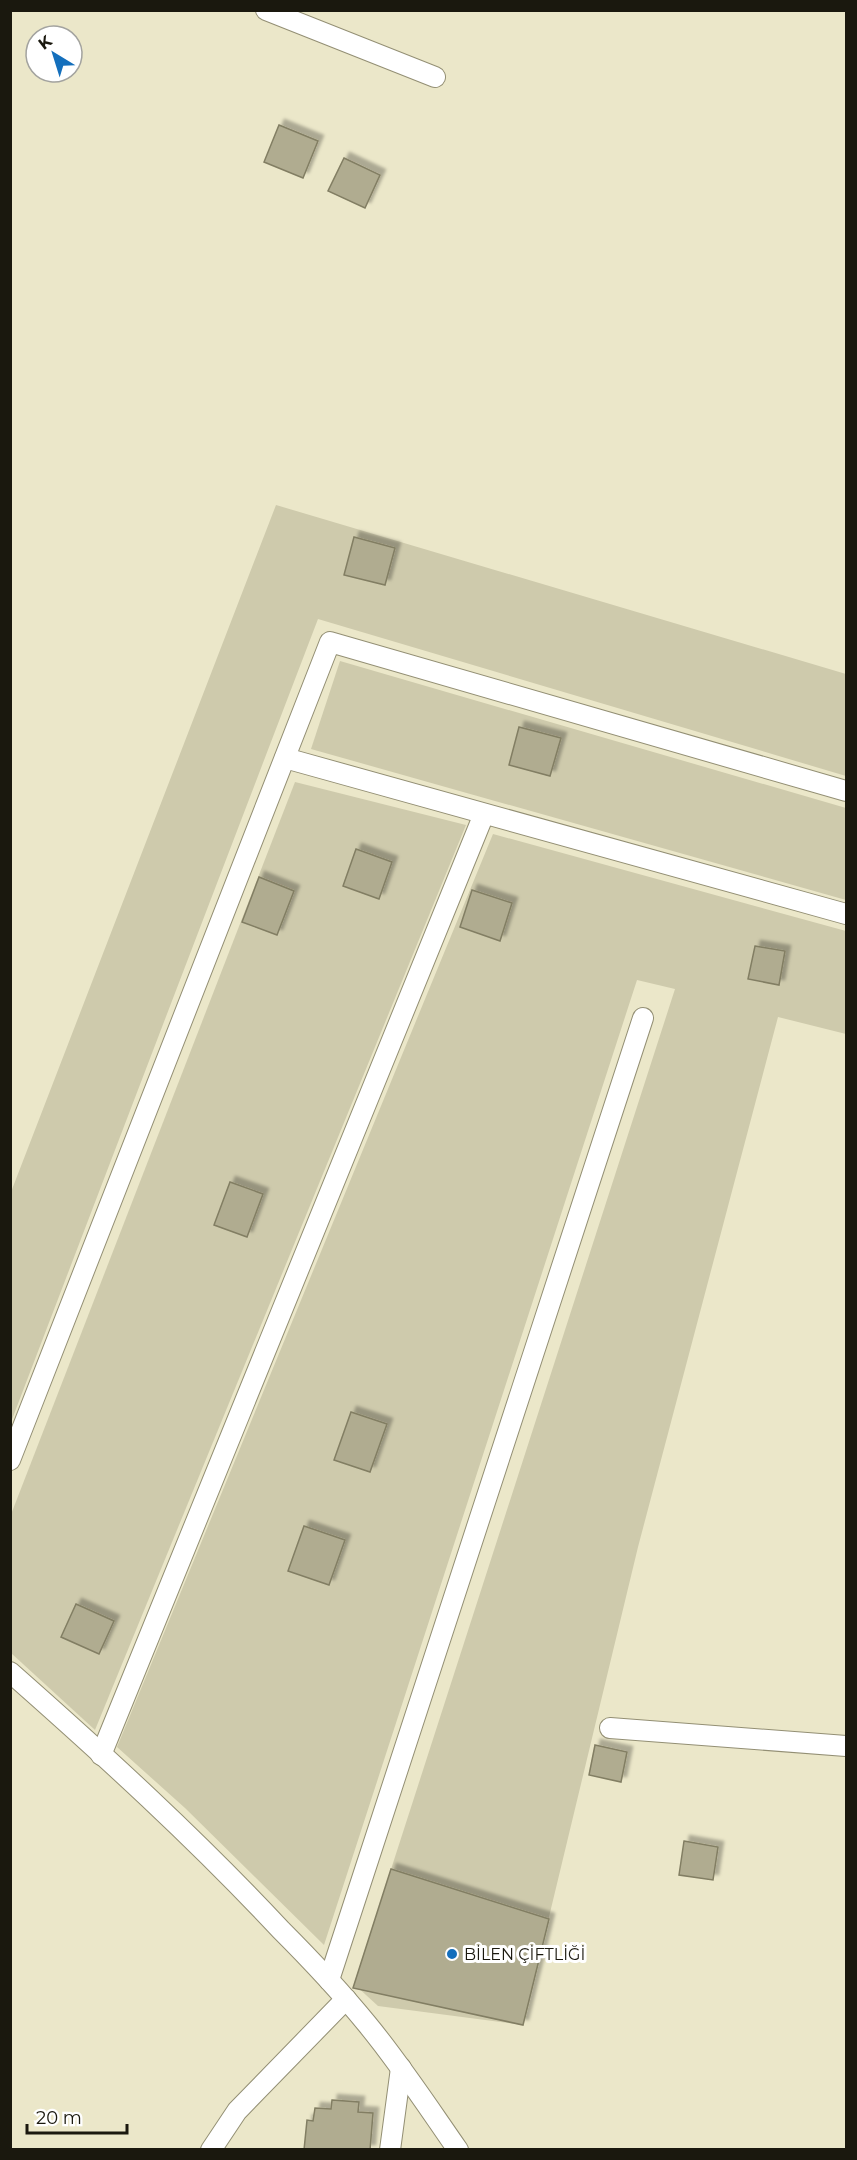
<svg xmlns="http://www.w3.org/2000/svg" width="857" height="2160" viewBox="0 0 857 2160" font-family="Montserrat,sans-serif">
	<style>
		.green { fill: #cecaac }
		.building { fill: #b0ac90; stroke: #827e63; stroke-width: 1.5; filter: url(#shadow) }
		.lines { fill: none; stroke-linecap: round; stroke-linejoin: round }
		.lane-casing { stroke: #938f74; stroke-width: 22 }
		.lane { stroke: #fff; stroke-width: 20 }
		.poi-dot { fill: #146fbc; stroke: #fff; stroke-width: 2 }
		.labels { text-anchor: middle; stroke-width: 6; stroke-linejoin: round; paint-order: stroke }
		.poi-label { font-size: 16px; fill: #1a180e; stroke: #fff; text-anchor: start }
	</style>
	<defs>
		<filter id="shadow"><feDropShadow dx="5.5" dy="-5.5" stdDeviation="1.5" flood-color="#0004"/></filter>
	</defs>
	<rect width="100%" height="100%" fill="#ebe7c9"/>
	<g class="green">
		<polygon points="276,505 846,674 846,776 318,619 11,1422 11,1192"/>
		<polygon points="340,661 846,808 846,900 311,749"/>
		<polygon points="295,782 466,825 95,1730 11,1653 10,1517"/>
		<polygon points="493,834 846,931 846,1034 778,1017 638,1547 523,2025 378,2006 354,1984 675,989 637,980 324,1945 185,1808 117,1747"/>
	</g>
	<g class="building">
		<polygon points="279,125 318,141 303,178 264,162"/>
		<polygon points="344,158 380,175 365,208 328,191"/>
		<polygon points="354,537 395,548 385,585 344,575"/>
		<polygon points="519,727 561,738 550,776 509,765"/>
		<polygon points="356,849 392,862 379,899 343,886"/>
		<polygon points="259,877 294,891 277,935 242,922"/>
		<polygon points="472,890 512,903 500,941 460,927"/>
		<polygon points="755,946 785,951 779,985 748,979"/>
		<polygon points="230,1182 263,1194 247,1237 214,1225"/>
		<polygon points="351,1412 387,1424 370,1472 334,1460"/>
		<polygon points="304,1526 345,1540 329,1585 288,1571"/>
		<polygon points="76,1604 114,1621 99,1654 61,1637"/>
		<polygon points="595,1745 627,1752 621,1782 589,1775"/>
		<polygon points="684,1841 718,1847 713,1880 679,1875"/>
		<polygon points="391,1869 549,1919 523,2025 353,1988"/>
		<polygon points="332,2100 359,2102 358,2112 373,2113 370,2150 304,2150 307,2120 313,2121 315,2108 331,2109"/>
	</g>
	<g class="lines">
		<g class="lane-casing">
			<g id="lane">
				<polyline points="266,10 435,77"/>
				<polyline points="285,758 846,914"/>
				<polyline points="10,1460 330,642 846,791"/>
				<path d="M 10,1672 C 104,1755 196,1839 281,1930 C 311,1960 340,1991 367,2024 C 400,2064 428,2107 458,2150"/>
				<polyline points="610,1728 846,1746"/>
				<polyline points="101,1755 484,814"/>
				<polyline points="329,1980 643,1018"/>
				<polyline points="211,2150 237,2111 346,1999"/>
				<polyline points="390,2150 401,2068"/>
			</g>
		</g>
		<use href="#lane" class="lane"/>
	</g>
	<circle class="poi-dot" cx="452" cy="1954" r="6"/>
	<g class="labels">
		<g class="poi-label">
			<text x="464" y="1960">BİLEN ÇİFTLİĞİ</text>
		</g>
	</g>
	<rect width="857" height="2160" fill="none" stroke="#1a180e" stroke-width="24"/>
	<g transform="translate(54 54) rotate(322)"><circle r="28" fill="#ffffff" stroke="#a3a39f" stroke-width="1.5"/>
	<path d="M0-4.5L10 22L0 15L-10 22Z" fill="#146fbc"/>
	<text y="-9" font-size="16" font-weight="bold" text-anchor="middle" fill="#1a180e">K</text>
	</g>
	<path d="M27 2124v9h100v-9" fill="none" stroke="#1a180e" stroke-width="3"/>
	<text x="36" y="2124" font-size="18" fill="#1a180e" stroke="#ffffff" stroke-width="4.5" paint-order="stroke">20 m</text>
</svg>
